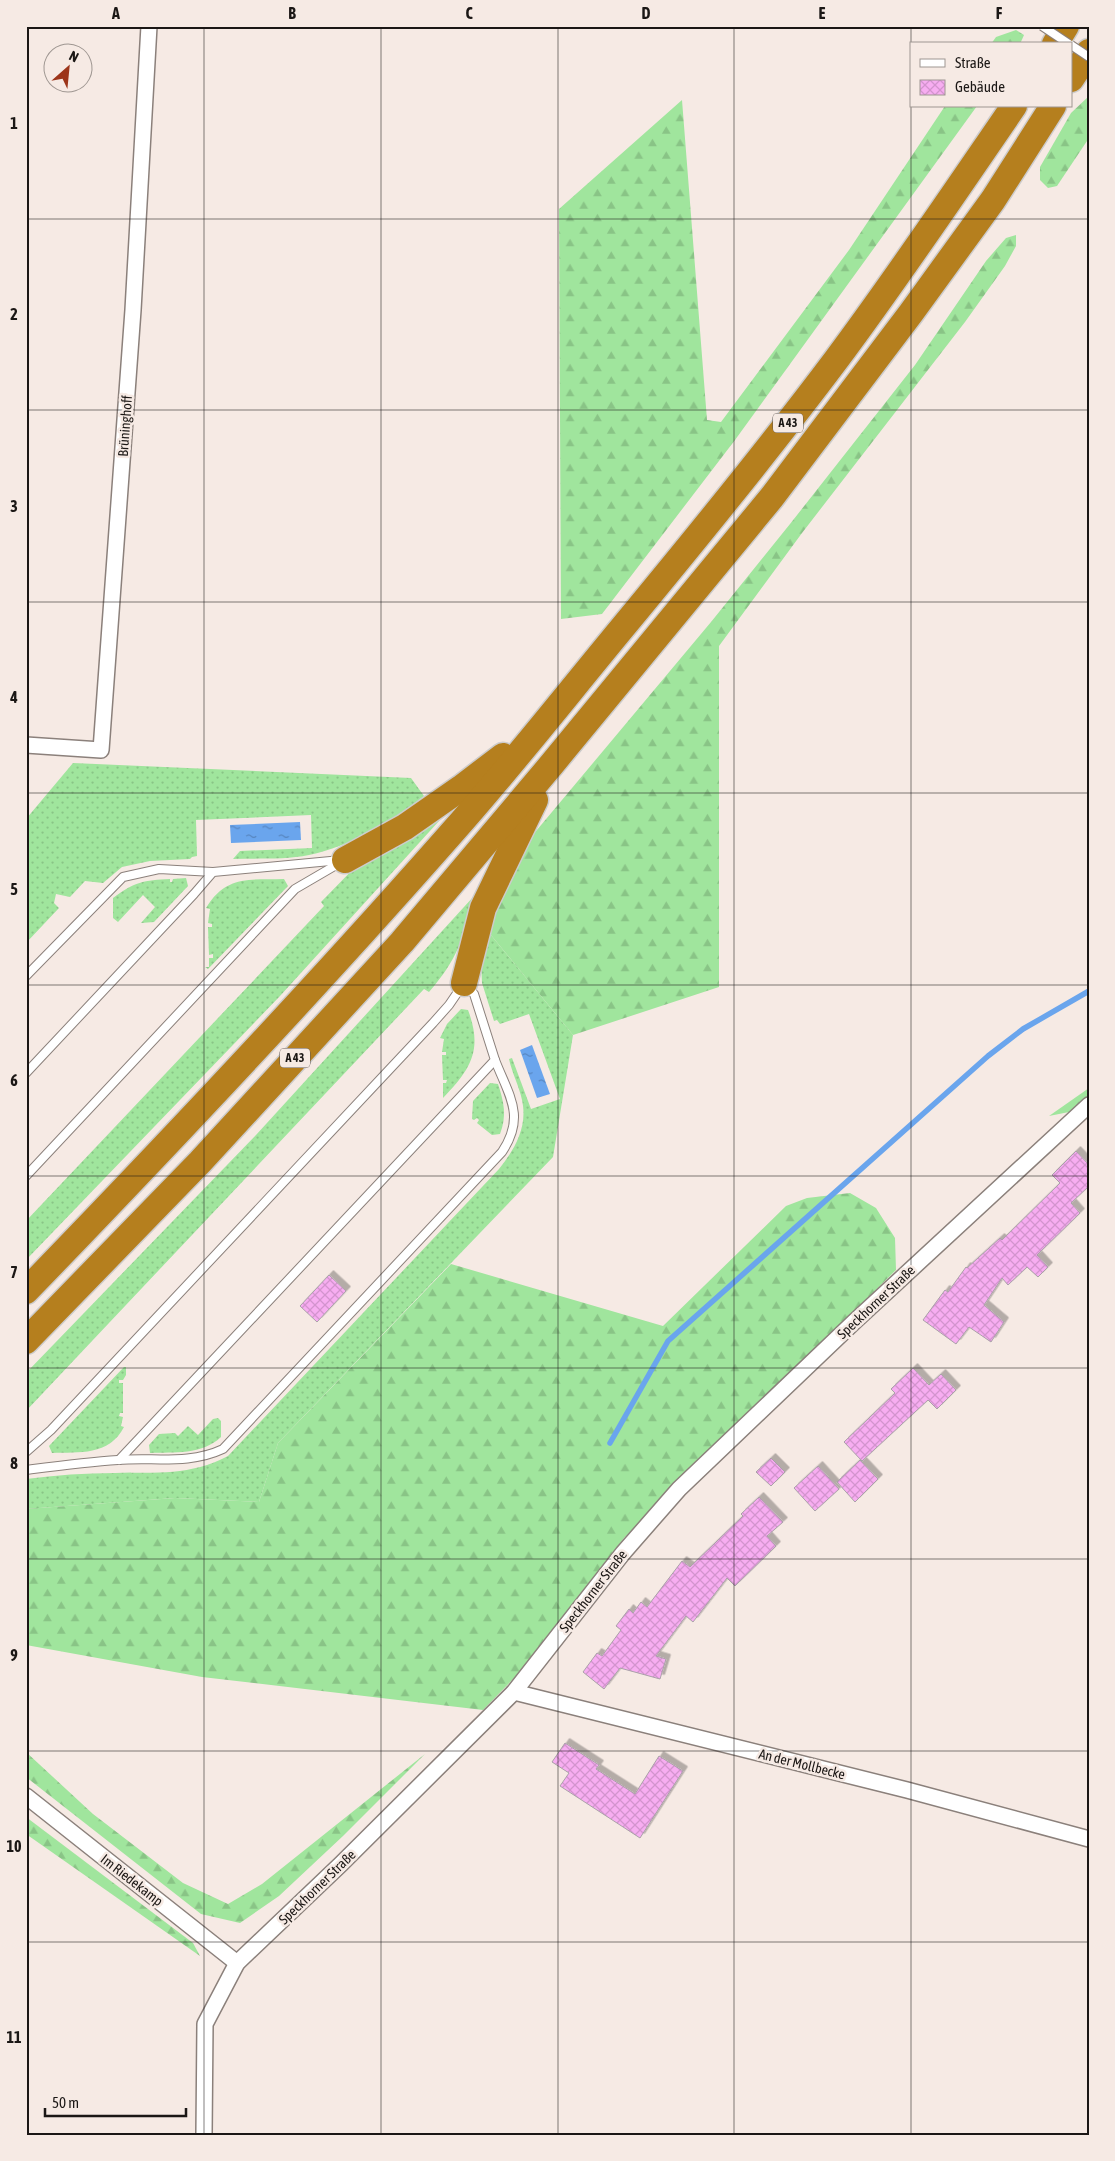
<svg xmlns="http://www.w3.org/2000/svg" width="1115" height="2161" viewBox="0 0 1115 2161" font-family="'Asap Condensed',sans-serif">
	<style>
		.grass { fill: url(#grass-dots) }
		.forest { fill: url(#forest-firs) }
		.water { fill: url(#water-ripples) }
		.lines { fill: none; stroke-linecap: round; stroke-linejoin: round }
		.stream { stroke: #6aa5ed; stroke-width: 5.5 }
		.building { fill: url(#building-cross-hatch); stroke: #aaa1a9; filter: url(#shadow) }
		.service-casing { stroke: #8b807b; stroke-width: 10 }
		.minor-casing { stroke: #8b807b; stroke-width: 18 }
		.motorway-casing { stroke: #cdcccc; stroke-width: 29 }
		.service { stroke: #fff; stroke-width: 8 }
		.minor { stroke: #fff; stroke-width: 15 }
		.motorway { stroke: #b57f1e; stroke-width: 26 }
		.service-bridge-casing { stroke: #8b807b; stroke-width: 10; stroke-linecap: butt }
		.service-bridge { stroke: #fff; stroke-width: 8 }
		.grid { fill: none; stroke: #1b1715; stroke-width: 1; stroke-opacity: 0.55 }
		.labels { text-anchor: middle; stroke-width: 5; stroke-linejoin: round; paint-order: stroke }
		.shield { fill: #f6eae4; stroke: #5d5653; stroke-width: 1 }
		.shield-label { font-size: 12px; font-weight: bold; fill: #1b1715 }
		.street-label { font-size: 14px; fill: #1b1715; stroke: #f6eae4 }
		.neatline { fill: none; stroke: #1b1715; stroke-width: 2 }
		.grid-label { font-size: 16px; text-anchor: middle; font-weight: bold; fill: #1b1715 }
	</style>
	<defs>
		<pattern id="grass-dots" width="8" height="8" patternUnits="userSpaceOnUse" patternTransform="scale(1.25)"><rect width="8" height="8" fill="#a0e59d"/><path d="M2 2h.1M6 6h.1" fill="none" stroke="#89c486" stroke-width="1.8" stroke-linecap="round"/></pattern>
		<pattern id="forest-firs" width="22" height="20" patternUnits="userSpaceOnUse" patternTransform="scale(1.25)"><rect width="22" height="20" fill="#a0e59d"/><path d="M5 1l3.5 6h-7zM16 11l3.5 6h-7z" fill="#89c486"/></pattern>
		<pattern id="water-ripples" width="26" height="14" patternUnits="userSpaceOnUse" patternTransform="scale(1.25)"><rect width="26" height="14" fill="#6aa5ed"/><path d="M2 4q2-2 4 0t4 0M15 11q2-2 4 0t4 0" fill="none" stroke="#5685bf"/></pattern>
		<pattern id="building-cross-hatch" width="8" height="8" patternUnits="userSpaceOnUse" patternTransform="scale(1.25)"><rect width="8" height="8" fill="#f7adf1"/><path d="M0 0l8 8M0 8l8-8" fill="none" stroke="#d394ce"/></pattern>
		<filter id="shadow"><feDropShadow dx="4.5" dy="-4.5" stdDeviation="0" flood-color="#0004"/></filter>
	</defs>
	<rect width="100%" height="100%" fill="#f6eae4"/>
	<g class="grass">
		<path d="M 73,763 L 411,778 L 424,796 C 391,823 351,846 309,855 C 285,860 257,858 233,859 L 240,851 L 312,848 L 311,815 L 196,820 L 197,856 L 192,857 L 190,859 L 150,861 L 122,867 L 103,883 L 85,881 L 70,897 L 56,894 L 54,903 L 59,908 L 26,943 L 26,819 Z"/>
		<polygon points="441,815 439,821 280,996 26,1260 26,1221 324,906 321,902 360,862"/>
		<path d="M 186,878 L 188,886 L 154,922 L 141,923 L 155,907 L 143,895 L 118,922 L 113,918 L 113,898 C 134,882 144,880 170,879 L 170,882 L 172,882 L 173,879 Z"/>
		<path d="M 284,879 L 288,886 L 208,969 L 205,967 L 209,967 L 209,958 L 213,958 L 213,954 L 209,955 L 208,927 L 212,927 L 212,924 L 208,923 L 210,909 L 206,908 C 226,875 249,880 284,879 Z"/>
		<path d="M 474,896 L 476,896 C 463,938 458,959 429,992 L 424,989 L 26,1411 L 26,1373 L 256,1135 Z"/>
		<path d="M 486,929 L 573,1035 L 553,1157 L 278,1443 L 259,1502 L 175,1498 L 26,1509 L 26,1479 C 56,1475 85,1473 115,1473 C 157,1472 190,1476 228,1456 L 499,1169 C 515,1149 528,1127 522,1100 C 519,1086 512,1073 509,1059 L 512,1058 L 531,1109 L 560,1099 L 529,1014 L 500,1024 L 497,1020 L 494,1021 L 482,983 L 481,960 Z"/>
		<path d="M 461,1009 L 468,1010 C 483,1050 471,1069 443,1098 L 443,1083 L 446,1083 L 447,1080 L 443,1080 L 442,1055 L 446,1055 L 446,1052 L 442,1052 L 444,1039 L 440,1038 L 447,1024 Z"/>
		<path d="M 490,1083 L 498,1084 C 504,1102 507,1116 500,1134 L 492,1135 L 477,1123 L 479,1120 L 477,1118 L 474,1120 L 472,1119 L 473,1101 Z"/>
		<path d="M 124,1367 L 126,1367 L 126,1375 L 123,1380 L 119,1380 L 119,1383 L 123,1383 L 123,1413 L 120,1413 L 119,1416 L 123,1417 L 121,1426 L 124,1427 C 109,1456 79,1452 52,1453 L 49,1446 Z"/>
		<path d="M 218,1418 L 221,1421 L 221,1437 C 202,1455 174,1452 150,1453 L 149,1445 L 159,1434 L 175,1433 L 178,1436 L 188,1426 L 198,1435 L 213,1419 Z"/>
	</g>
	<g class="forest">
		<polygon points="1016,30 1024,35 1020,44 991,44 996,37"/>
		<polygon points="1089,96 1089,138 1057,186 1048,188 1040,180 1040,167 1071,113"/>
		<polygon points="682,100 707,420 721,422 849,250 945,106 977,106 735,440 602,614 561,619 559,209"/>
		<polygon points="1016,235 1016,246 1005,266 965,322 802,533 719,646 719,987 573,1035 486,929 521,849 711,622 790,524 915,365 986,261 1006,238"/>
		<polygon points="1089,1088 1089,1108 1049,1116"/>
		<polygon points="850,1193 876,1208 895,1238 896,1270 624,1538 516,1676 483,1710 202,1677 26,1645 26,1509 175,1498 259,1502 278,1443 451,1264 663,1326 786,1206 807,1198"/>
		<polygon points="26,1752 93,1814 183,1883 228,1904 262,1884 425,1754 343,1836 279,1896 240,1923 201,1914 26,1777"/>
		<polygon points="26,1817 193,1943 200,1956 26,1834"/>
	</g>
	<g class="water">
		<polygon points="300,822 301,840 231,843 230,825"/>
		<polygon points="532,1045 550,1094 537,1098 520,1050"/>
	</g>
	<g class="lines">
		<polyline class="stream" points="610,1443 668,1341 988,1056 1023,1029 1089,991"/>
	</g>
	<g class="building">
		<polygon points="1076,1151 1089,1165 1089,1186 1071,1203 1080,1213 1037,1255 1048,1267 1038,1277 1027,1267 1008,1285 1002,1278 984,1305 1004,1322 991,1342 969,1327 956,1344 923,1320 945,1290 948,1292 966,1267 967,1268 1000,1238 1002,1240 1060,1183 1052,1175"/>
		<polygon points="329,1275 346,1291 317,1322 300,1306"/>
		<polygon points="913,1368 929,1385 941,1374 956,1390 937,1409 928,1400 862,1461 844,1442 895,1393 891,1389"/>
		<polygon points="771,1458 785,1472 771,1486 756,1472"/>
		<polygon points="860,1460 878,1479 855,1502 837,1482"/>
		<polygon points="818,1466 839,1489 815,1511 794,1488"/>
		<polygon points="759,1497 783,1522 767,1536 776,1546 735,1586 727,1578 693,1622 686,1616 656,1656 666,1659 660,1679 620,1668 604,1689 583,1672 597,1653 602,1656 621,1630 616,1626 629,1609 633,1613 641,1602 647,1607 682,1561 690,1567 743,1516 741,1514"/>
		<polygon points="565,1743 599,1765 596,1769 635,1794 659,1756 683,1771 640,1838 560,1786 569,1773 552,1762"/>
	</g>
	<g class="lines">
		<g class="service-casing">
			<g id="service">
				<polyline points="26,976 123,877 159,869 213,872"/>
				<polyline points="26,1073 194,894 213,872 341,860"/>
				<polyline points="26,1176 295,889 343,861"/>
				<polyline points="26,1452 51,1430 433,1023 449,1005 464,983 474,994 495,1060 119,1460"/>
				<path d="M 26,1470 C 57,1466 87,1462 118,1460 C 153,1457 189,1465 223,1449 L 502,1152 C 526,1116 509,1096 495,1060"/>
			</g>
		</g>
		<g class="minor-casing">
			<g id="minor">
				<polyline points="26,745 101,750 133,310 149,26"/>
				<polyline points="514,1692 907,1790 1089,1839"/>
				<polyline points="26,1796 237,1963"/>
				<polyline points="204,2135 205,2024 237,1963 341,1864 514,1692 623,1553 679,1489 854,1322 1089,1105"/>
			</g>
		</g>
		<g class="motorway-casing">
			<g id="motorway">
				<polyline points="1055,44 1066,26"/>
				<polyline points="1071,79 1089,52"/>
				<polyline points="345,860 405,827 461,788 503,756"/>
				<polyline points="464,983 483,908 535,800"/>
				<path d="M 26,1291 C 176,1136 323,980 464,819 C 519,756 570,691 623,627 C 695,540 767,452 836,360 C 898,277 955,192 1014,106"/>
				<polyline points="26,1341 200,1162 402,942 552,764 772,497 911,313 993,200 1053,106"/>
			</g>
		</g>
		<use href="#service" class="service"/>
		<use href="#minor" class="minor"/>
		<use href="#motorway" class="motorway"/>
		<g class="service-bridge-casing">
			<g id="service-bridge">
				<polyline points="1042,26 1069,44"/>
				<polyline points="1071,45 1089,57"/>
			</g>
		</g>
		<use href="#service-bridge" class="service-bridge"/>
	</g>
	<path class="grid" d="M 204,26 L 204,2135M 381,26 L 381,2135M 558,26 L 558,2135M 734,26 L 734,2135M 911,26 L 911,2135M 26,219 L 1089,219M 26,410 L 1089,410M 26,602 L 1089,602M 26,793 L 1089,793M 26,985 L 1089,985M 26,1176 L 1089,1176M 26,1368 L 1089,1368M 26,1559 L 1089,1559M 26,1751 L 1089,1751M 26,1942 L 1089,1942"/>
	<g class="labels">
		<g class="shield">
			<rect x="773" y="413.5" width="30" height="19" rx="4"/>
			<rect x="280" y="1048.5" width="30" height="19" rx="4"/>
		</g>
		<g class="shield-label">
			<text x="788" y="427">A 43</text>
			<text x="295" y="1062">A 43</text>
		</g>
		<g class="street-label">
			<text transform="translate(125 426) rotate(-86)" y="5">Brüninghoff</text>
			<text transform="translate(876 1302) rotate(-43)" y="5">Speckhorner Straße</text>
			<text transform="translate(593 1591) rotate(-52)" y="5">Speckhorner Straße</text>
			<text transform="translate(802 1764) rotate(14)" y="5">An der Mollbecke</text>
			<text transform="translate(132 1880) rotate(38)" y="5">Im Riedekamp</text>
			<text transform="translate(317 1887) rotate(-44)" y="5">Speckhorner Straße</text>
		</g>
	</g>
	<rect width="1115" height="2161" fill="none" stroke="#f6eae4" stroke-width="55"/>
	<rect x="910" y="42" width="162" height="65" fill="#f6eae4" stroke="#9e9691"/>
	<rect x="920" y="59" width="25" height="8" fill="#ffffff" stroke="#9e9691"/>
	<text x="955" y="68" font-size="15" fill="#1b1715">Straße</text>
	<rect x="920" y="80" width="25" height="15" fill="url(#building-cross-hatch)" stroke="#9e9691"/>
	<text x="955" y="92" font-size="15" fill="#1b1715">Gebäude</text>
	<g transform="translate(68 68) rotate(27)"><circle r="24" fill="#f6eae4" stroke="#9e9691"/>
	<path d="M0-4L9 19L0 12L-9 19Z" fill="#9d351a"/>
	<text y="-8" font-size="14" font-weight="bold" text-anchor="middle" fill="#1b1715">N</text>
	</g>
	<path d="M45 2108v8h141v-8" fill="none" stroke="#1b1715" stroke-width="2.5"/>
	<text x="52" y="2108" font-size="15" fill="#1b1715" stroke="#f6eae4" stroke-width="4" paint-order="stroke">50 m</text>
	<rect x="28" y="28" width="1060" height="2106" class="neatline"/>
	<g class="grid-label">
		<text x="116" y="19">A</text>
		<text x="292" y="19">B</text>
		<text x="469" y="19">C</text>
		<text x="646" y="19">D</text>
		<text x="822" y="19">E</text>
		<text x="999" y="19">F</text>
		<text x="14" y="129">1</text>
		<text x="14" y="320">2</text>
		<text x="14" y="512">3</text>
		<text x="14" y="703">4</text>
		<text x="14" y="895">5</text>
		<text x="14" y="1086">6</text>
		<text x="14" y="1278">7</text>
		<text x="14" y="1469">8</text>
		<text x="14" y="1661">9</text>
		<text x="14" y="1852">10</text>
		<text x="14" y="2043">11</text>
	</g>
</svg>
